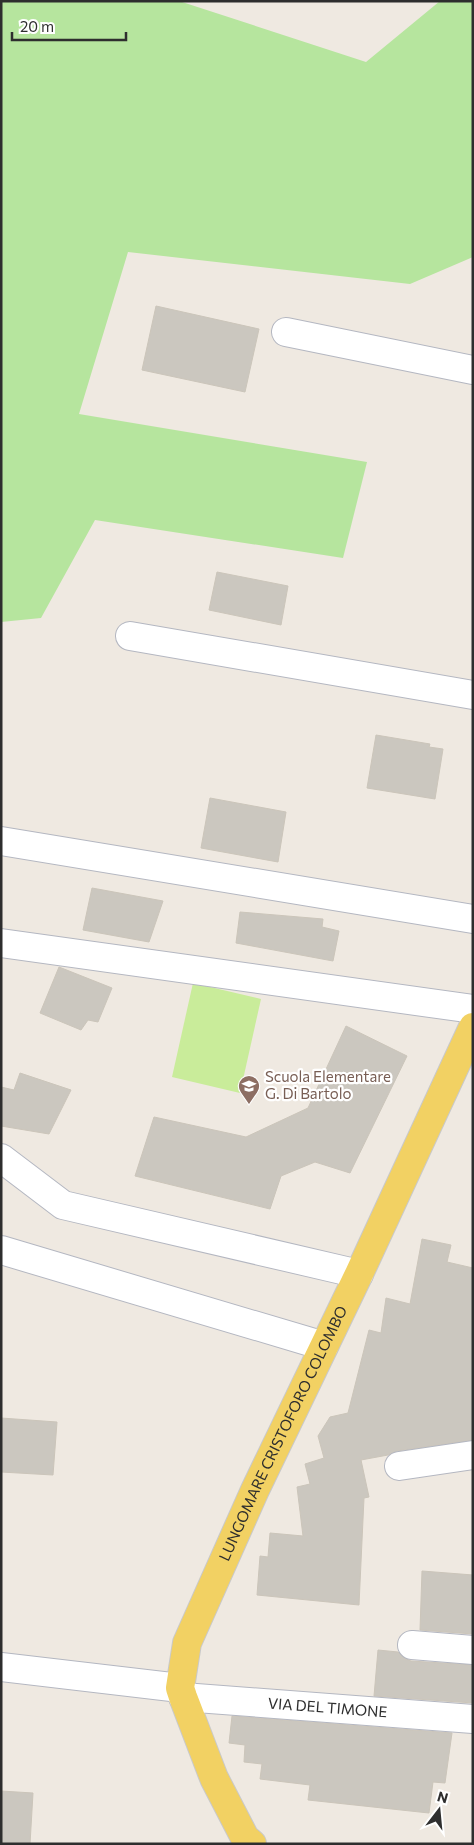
<svg xmlns="http://www.w3.org/2000/svg" width="474" height="1845" viewBox="0 0 474 1845" font-family="Commissioner,sans-serif">
	<style>
		.green { fill: #b6e59e }
		.pitch { fill: #c9ec9a }
		.building { fill: #cbc7bf; stroke: #cbc5ba }
		.lines { fill: none; stroke-linecap: round; stroke-linejoin: round }
		.minor-casing { stroke: #b4b7c1; stroke-width: 30 }
		.major-casing { stroke: #c9c9c9; stroke-width: 30 }
		.minor { stroke: #fff; stroke-width: 28 }
		.major { stroke: #f2d163; stroke-width: 28 }
		.labels { text-anchor: middle; stroke-width: 4.5; stroke-linejoin: round; paint-order: stroke }
		.education-label { font-size: 15px; fill: #785e54; stroke: #fff; text-anchor: start }
		.street-label { font-size: 15px; fill: #2e2e2e; stroke: #fff }
	</style>
	<rect width="100%" height="100%" fill="#efe9e1"/>
	<polygon class="green" points="1,1 179,1 366,62 440,1 473,1 473,257 410,284 128,252 79,414 367,462 343,558 95,520 41,618 1,622"/>
	<polygon class="pitch" points="193,983 261,999 240,1093 172,1077"/>
	<g class="building">
		<polygon points="156,306 259,329 245,392 142,370"/>
		<polygon points="217,572 288,586 281,625 209,610"/>
		<polygon points="376,735 430,744 429,747 443,749 435,799 367,788"/>
		<polygon points="210,798 286,812 278,862 201,848"/>
		<polygon points="92,888 163,901 149,942 83,930"/>
		<polygon points="240,912 323,919 322,927 339,931 333,961 236,943"/>
		<polygon points="59,967 112,988 98,1022 88,1020 81,1030 40,1013"/>
		<polygon points="346,1026 407,1056 350,1173 315,1162 281,1176 270,1209 135,1176 154,1117 246,1137 308,1108"/>
		<polygon points="20,1073 71,1090 49,1134 1,1126 1,1087 14,1090"/>
		<polygon points="422,1239 451,1245 447,1262 473,1268 473,1440 397,1451 388,1455 361,1460 369,1497 364,1498 359,1605 257,1595 260,1556 268,1557 270,1533 303,1536 297,1487 310,1484 305,1464 324,1458 318,1436 330,1417 348,1413 369,1330 381,1333 386,1298 410,1304"/>
		<polygon points="1,1418 57,1422 53,1475 1,1472"/>
		<polygon points="422,1571 473,1575 473,1634 420,1630"/>
		<polygon points="378,1650 398,1652 404,1658 411,1661 473,1665 473,1703 374,1696"/>
		<polygon points="232,1716 452,1733 445,1783 433,1782 429,1813 308,1800 310,1785 260,1779 262,1764 244,1762 245,1745 229,1743"/>
		<polygon points="1,1791 33,1793 30,1844 1,1844"/>
	</g>
	<g class="lines">
		<g class="minor-casing">
			<g id="minor">
				<polyline points="286,332 473,370"/>
				<polyline points="130,636 473,695"/>
				<polyline points="1,841 473,919"/>
				<polyline points="1,943 473,1009"/>
				<polyline points="1,1158 63,1205 359,1274"/>
				<polyline points="1,1250 324,1346"/>
				<polyline points="399,1466 473,1455"/>
				<polyline points="412,1645 473,1650"/>
				<polyline points="1,1667 180,1688"/>
				<path id="s1" d="M 183,1697 L 473,1719"/>
			</g>
		</g>
		<g class="major-casing">
			<g id="major">
				<path id="s2" d="M 252,1844 L 245,1838 L 214,1778 L 183,1697 L 180,1688 L 187,1643 L 255,1490 L 359,1274 L 473,1027"/>
			</g>
		</g>
		<use href="#minor" class="minor"/>
		<use href="#major" class="major"/>
	</g>
	<defs>
		<g id="school-pin" transform="scale(1.125)"><path d="M0 17L-7.5 6A9.5 9.5 0 1 1 7.5 6Z" fill="#8d6e63" stroke="#fff"/><path d="M0-5L7-2L0 1L-7-2ZM-4 1L0 2.5L4 1V4Q0 6-4 4Z" fill="#fff"/></g>
	</defs>
	<g fill-rule="evenodd">
		<use href="#school-pin" x="249" y="1086"/>
	</g>
	<g class="labels">
		<g class="education-label">
			<text x="265" y="1082">Scuola Elementare<tspan x="265" dy="17">G. Di Bartolo</tspan></text>
		</g>
		<g class="street-label">
			<text dy="5" stroke="none"><textPath href="#s2" startOffset="449">LUNGOMARE CRISTOFORO COLOMBO</textPath></text>
			<text dy="5" stroke="none"><textPath href="#s1" startOffset="145">VIA DEL TIMONE</textPath></text>
		</g>
	</g>
	<rect width="474" height="1845" fill="none" stroke="#2e2e2e" stroke-width="5"/>
	<g transform="translate(439 1810) rotate(16)" stroke="#ffffff" stroke-width="4" paint-order="stroke">
	<path d="M0-4L9 19L0 12L-9 19Z" fill="#2e2e2e"/>
	<text y="-8" font-size="14" font-weight="bold" text-anchor="middle" fill="#2e2e2e">N</text>
	</g>
	<path d="M12 32v8h114v-8" fill="none" stroke="#2e2e2e" stroke-width="2.5"/>
	<text x="20" y="32" font-size="15" fill="#2e2e2e" stroke="#ffffff" stroke-width="4" paint-order="stroke">20 m</text>
</svg>
